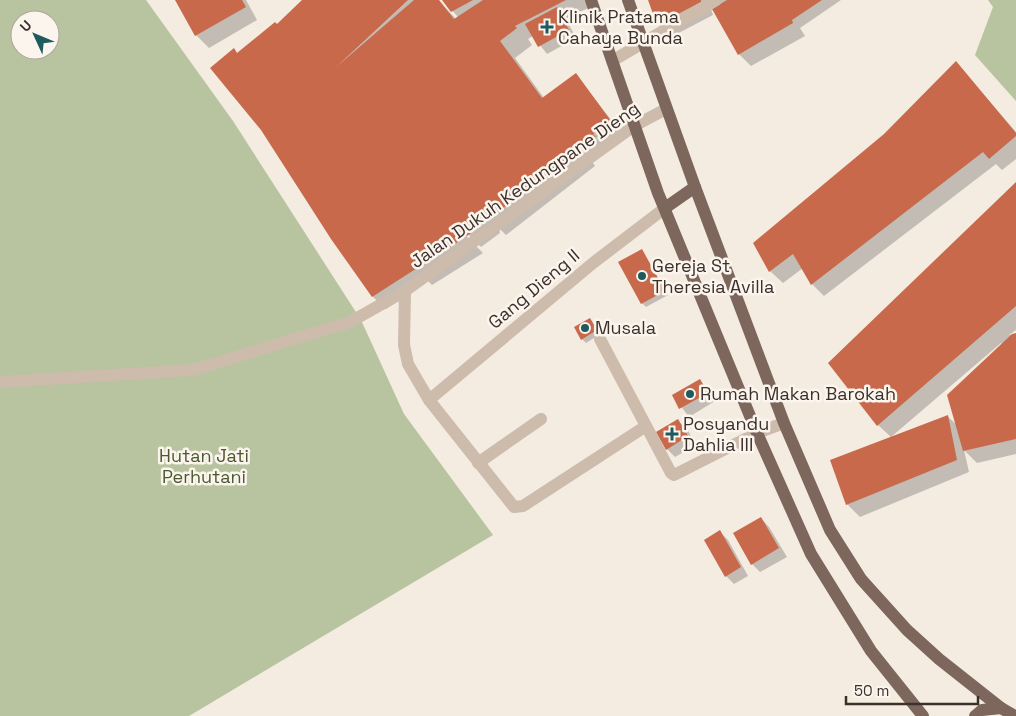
<svg xmlns="http://www.w3.org/2000/svg" width="1016" height="716" viewBox="0 0 1016 716" font-family="'Space Grotesk',sans-serif">
	<style>
		.green { fill: #b8c4a0; fill-rule: evenodd }
		.shadow { fill: #0003 }
		.building { fill: #c8694b }
		.lines { fill: none; stroke-linecap: round; stroke-linejoin: round }
		.minor { stroke: #cdbbac; stroke-width: 12 }
		.major { stroke: #7d675c; stroke-width: 12 }
		.poi-dot { fill: #1f5a5e; stroke: #fbf5ee; stroke-width: 2 }
		.labels { text-anchor: middle; stroke-width: 5; stroke-linejoin: round; paint-order: stroke }
		.poi-label { font-size: 18px; fill: #3b302b; stroke: #fbf5ee; text-anchor: start }
		.street-label { font-size: 18px; fill: #3b302b; stroke: #fbf5ee }
		.park-label { font-size: 18px; fill: #4a5a2e; stroke: #fbf5ee }
	</style>
	<rect width="100%" height="100%" fill="#f4ebe1"/>
	<g class="green">
		<path d="M 0,0 L 146,0 L 233,121 L 361,320 L 404,414 L 493,535 L 189,716 L 0,716 ZM 20,20 L 50,20 L 50,50 L 20,50 Z"/>
		<polygon points="988,0 1016,0 1016,101 975,55 993,7"/>
	</g>
	<g class="shadow">
		<polygon points="176,0 246,0 257,20 209,48 196,35"/>
		<polygon points="304,0 438,0 456,19 458,17 443,0 589,0 592,6 566,19 576,38 547,54 533,36 528,39 532,45 515,58 544,98 576,75 619,130 589,157 595,166 506,235 499,228 500,233 481,247 464,230 462,232 483,253 432,285 428,281 386,309 373,297 332,238 238,54 277,25"/>
		<polygon points="650,0 708,0 713,15 671,37 658,24"/>
		<polygon points="711,0 841,0 800,28 805,36 751,66 739,54"/>
		<polygon points="956,63 1016,132 1016,159 1002,170 996,164 824,296 812,284 803,268 783,283 770,271 884,135"/>
		<polygon points="1016,183 1016,330 1009,335 1016,334 1016,454 977,463 964,450 969,472 860,517 847,504 948,417 958,426 1002,344 1001,343 891,437 878,425"/>
		<polygon points="642,250 668,295 646,307 642,303"/>
		<polygon points="589,319 600,334 586,343 582,339"/>
		<polygon points="700,381 715,401 689,417 673,396"/>
		<polygon points="678,421 687,429 696,445 675,457 667,449"/>
		<polygon points="761,518 769,527 787,557 760,572 752,564"/>
		<polygon points="720,532 728,540 748,576 734,584 726,576"/>
	</g>
	<g class="building">
		<polygon points="175,0 242,0 246,7 195,36"/>
		<polygon points="302,0 408,0 335,68 414,0 439,0 454,19 483,0 566,0 515,26 517,28 500,41 542,98 576,73 611,121 593,134 596,137 467,236 372,297 331,239 261,130 210,68 234,48 237,53 275,22 277,24"/>
		<polygon points="442,0 473,0 451,12"/>
		<polygon points="648,0 701,0 701,2 657,25"/>
		<polygon points="727,0 822,0 792,20 793,23 738,55 712,9"/>
		<polygon points="557,7 569,30 538,47 525,24"/>
		<polygon points="956,61 1016,133 1016,136 989,159 983,152 811,285 793,254 769,272 753,243 884,134"/>
		<polygon points="1016,182 1016,306 877,426 828,363"/>
		<polygon points="642,249 665,291 641,304 618,262"/>
		<polygon points="590,318 597,330 581,340 574,327"/>
		<polygon points="1016,333 1016,439 963,451 947,395 1012,334"/>
		<polygon points="700,379 708,393 679,409 672,395"/>
		<polygon points="948,415 957,460 846,505 830,460"/>
		<polygon points="678,419 688,436 666,450 656,432"/>
		<polygon points="761,517 779,548 751,565 733,533"/>
		<polygon points="720,530 741,567 725,577 704,540"/>
	</g>
	<g class="lines">
		<g class="minor">
			<polyline points="612,61 716,0"/>
			<polyline points="405,291 404,345 408,364 429,400 514,507 523,506 646,426"/>
			<polyline points="600,339 671,473 674,475 757,433 784,423"/>
			<polyline points="0,382 193,370 350,322 405,291 634,126 666,109"/>
			<polyline points="429,400 593,263 665,208"/>
			<polyline points="478,463 541,419"/>
		</g>
		<g class="major">
			<polyline points="591,0 658,193 757,433 811,554 871,651 923,716"/>
			<polyline points="628,0 695,187 784,423 830,530 861,579 907,630 939,659 1001,708 1015,716"/>
			<polyline points="665,208 695,187"/>
			<polyline points="975,716 982,710 1001,708"/>
		</g>
	</g>
	<g class="poi-dot">
		<path d="M544.5 19.5h5v5h5v5h-5v5h-5v-5h-5v-5h5z"/>
		<circle cx="642" cy="276" r="5"/>
		<circle cx="585" cy="328" r="5"/>
		<circle cx="690" cy="394" r="5"/>
		<path d="M669.5 426.5h5v5h5v5h-5v5h-5v-5h-5v-5h5z"/>
	</g>
	<g class="labels">
		<g class="poi-label">
			<text x="558" y="23">Klinik Pratama<tspan x="558" dy="21">Cahaya Bunda</tspan></text>
			<text x="652" y="272">Gereja St<tspan x="652" dy="21">Theresia Avilla</tspan></text>
			<text x="595" y="334">Musala</text>
			<text x="700" y="400">Rumah Makan Barokah</text>
			<text x="683" y="430">Posyandu<tspan x="683" dy="21">Dahlia III</tspan></text>
		</g>
		<g class="street-label">
			<text transform="translate(525 185) rotate(-35)" y="6">Jalan Dukuh Kedungpane Dieng</text>
			<text transform="translate(534 289) rotate(-40)" y="6">Gang Dieng II</text>
		</g>
		<g class="park-label">
			<text x="204" y="462">Hutan Jati<tspan x="204" dy="21">Perhutani</tspan></text>
		</g>
	</g>
	<g transform="translate(35 35) rotate(314)"><circle r="24" fill="#fbf5ee" stroke="#aea6a0"/>
	<path d="M0-4L9 19L0 12L-9 19Z" fill="#1f5a5e"/>
	<text y="-8" font-size="14" font-weight="bold" text-anchor="middle" fill="#3b302b">U</text>
	</g>
	<path d="M846 696v8h132v-8" fill="none" stroke="#3b302b" stroke-width="2.5"/>
	<text x="854" y="696" font-size="15" fill="#3b302b" stroke="#fbf5ee" stroke-width="4" paint-order="stroke">50 m</text>
</svg>
